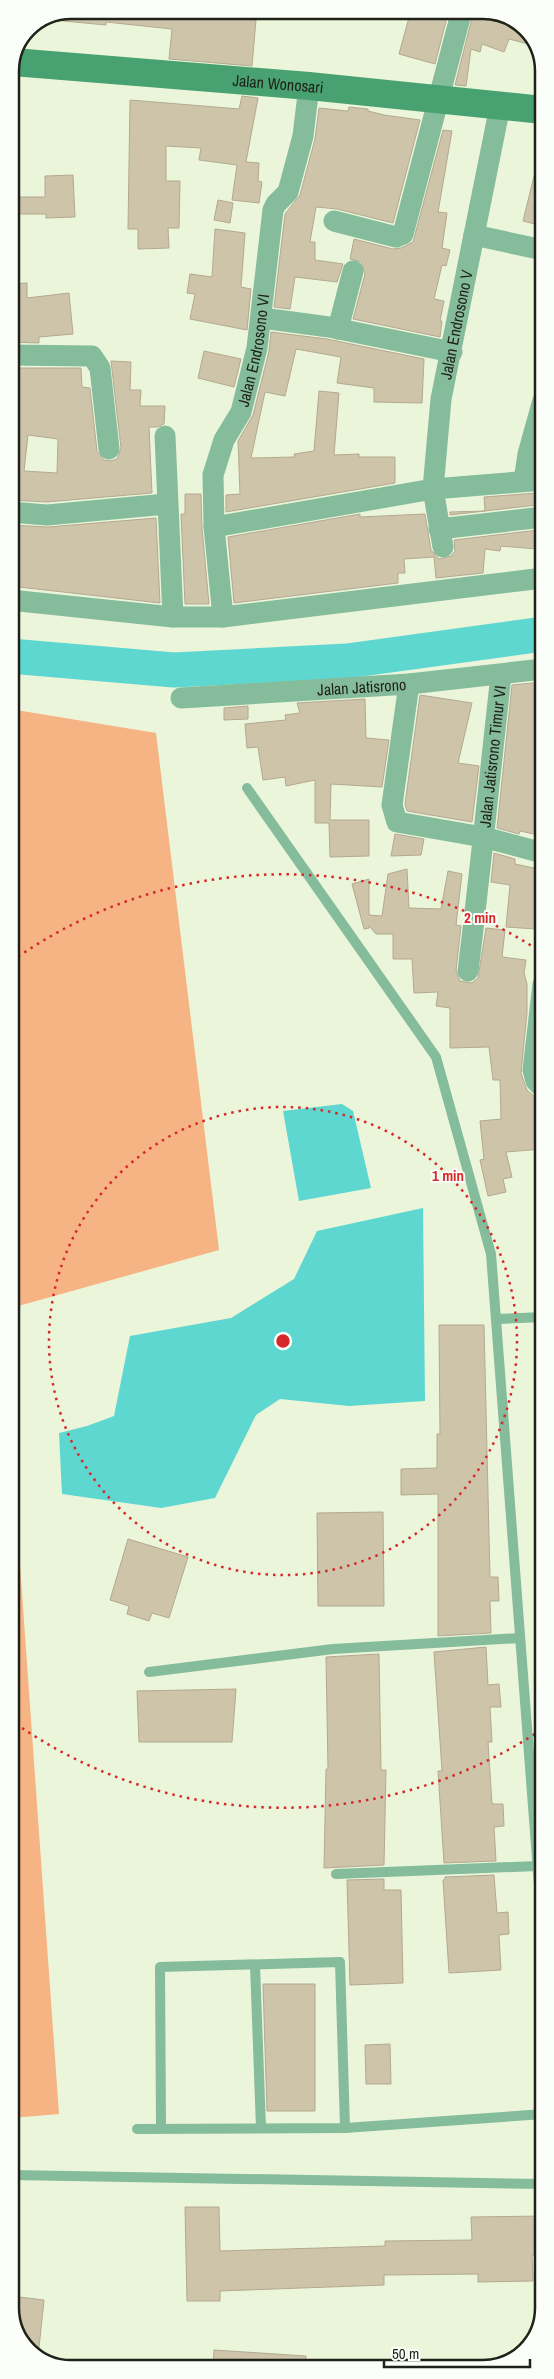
<svg xmlns="http://www.w3.org/2000/svg" width="554" height="2379" viewBox="0 0 554 2379" font-family="'Archivo Narrow',sans-serif">
	<style>
		.green { fill: #f6b384 }
		.water { fill: #5fd7d1 }
		.lines { fill: none; stroke-linecap: round; stroke-linejoin: round }
		.river { stroke: #5fd7d1; stroke-width: 35 }
		.building { fill: #cec4aa; stroke: #b3a990; fill-rule: evenodd }
		.lane { stroke: #85bc9b; stroke-width: 10 }
		.street { stroke: #85bc9b; stroke-width: 21 }
		.secondary { stroke: #48a171; stroke-width: 28 }
		.ring { fill: none; stroke: #d62828; stroke-width: 2.5; stroke-dasharray: 2.5 5 }
		.labels { text-anchor: middle; stroke-width: 4; stroke-linejoin: round; paint-order: stroke }
		.street-label { font-size: 16px; fill: #1f2218; stroke: #fcfff9 }
		.rim { fill: none; stroke: #1f2218; stroke-width: 2.5 }
		.centre { fill: #d62828; stroke: #fcfff9; stroke-width: 2.5 }
		.ring-label { font-size: 15px; text-anchor: middle; font-weight: bold; fill: #d62828; stroke: #fcfff9; stroke-width: 4; stroke-linejoin: round; paint-order: stroke }
	</style>
	<rect width="100%" height="100%" fill="#ebf5da"/>
	<g class="green">
		<polygon points="10,709 156,733 219,1250 11,1308"/>
		<polygon points="11,1438 59,2114 11,2118"/>
	</g>
	<g class="water">
		<polygon points="342,1104 353,1111 371,1188 299,1201 283,1111"/>
		<polygon points="423,1208 425,1401 349,1406 280,1399 256,1415 215,1498 161,1508 62,1494 59,1433 87,1426 114,1416 130,1336 231,1318 294,1279 317,1231"/>
	</g>
	<g class="lines">
		<polyline class="river" points="10,656 174,670 347,661 543,634"/>
	</g>
	<g class="building">
		<polygon points="70,10 210,10 209,16 256,20 252,66 169,59 172,29 106,22 106,25 63,21 63,13"/>
		<polygon points="411,10 449,10 435,64 399,54"/>
		<polygon points="474,10 491,10 524,25 536,46 509,39 504,52 482,44 480,52 471,49 466,86 455,85"/>
		<polygon points="242,96 258,98 246,162 259,163 258,181 262,182 259,203 232,200 237,165 199,160 201,148 166,146 166,181 180,181 179,228 168,228 169,248 138,249 138,229 128,229 130,100 239,109"/>
		<polygon points="349,107 368,109 368,111 384,115 420,120 393,223 337,209 316,207 310,242 315,242 315,260 343,264 337,282 295,277 290,309 274,307 285,214 300,195 315,139 319,108 348,111"/>
		<polygon points="443,130 452,131 438,212 447,213 442,248 450,250 446,266 442,265 434,299 444,301 440,321 442,321 440,337 353,319 365,274 361,262 350,259 354,239 393,249 401,248 413,242"/>
		<polygon points="537,164 543,165 543,226 523,221"/>
		<polygon points="73,175 75,217 46,218 46,214 10,214 10,197 45,197 45,176"/>
		<polygon points="218,200 233,203 230,223 214,220"/>
		<polygon points="215,229 245,233 241,287 251,289 247,330 190,319 195,294 187,293 190,274 212,277"/>
		<polygon points="27,283 27,298 69,293 73,334 39,337 39,343 10,342 10,284"/>
		<polygon points="271,332 327,339 424,359 422,403 374,402 374,388 337,383 341,357 296,349 285,396 265,392 251,458 295,457 294,454 314,451 319,391 339,393 334,455 359,454 359,457 395,457 395,483 226,512 226,495 240,494 238,441 253,415 269,351"/>
		<polygon points="204,351 241,359 234,387 198,378"/>
		<path d="M 111,361 L 131,362 L 130,390 L 141,390 L 140,406 L 165,406 L 164,424 L 157,427 L 149,427 L 152,493 L 47,502 L 10,500 L 10,368 L 81,368 L 82,387 L 90,388 L 97,451 L 104,460 L 110,461 L 117,459 L 121,448 ZM 28,435 L 58,439 L 57,473 L 24,471 Z"/>
		<polygon points="537,493 537,505 450,515 450,512 485,511 484,497"/>
		<polygon points="185,494 201,494 202,528 209,604 185,604 181,514 185,514"/>
		<polygon points="360,514 360,517 425,514 431,550 439,559 451,556 455,551 454,540 538,530 537,549 501,546 500,551 485,549 483,573 436,578 434,557 404,559 405,573 398,573 398,583 234,603 228,537"/>
		<polygon points="156,518 160,603 10,586 10,525 48,527"/>
		<polygon points="543,682 543,836 520,831 519,834 497,828 512,685"/>
		<polygon points="420,695 472,703 458,763 479,766 472,822 407,811 405,804"/>
		<polygon points="365,699 366,738 389,740 382,787 331,784 330,820 369,820 369,856 330,857 329,823 315,823 315,780 286,786 285,777 263,780 258,747 247,748 245,724 286,720 285,715 300,713 297,703"/>
		<polygon points="248,706 248,719 224,720 224,708"/>
		<polygon points="395,834 424,839 421,855 391,856"/>
		<polygon points="494,853 515,859 515,864 543,870 541,884 543,884 543,910 538,909 536,929 506,927 510,885 491,882"/>
		<polygon points="407,869 409,908 441,909 448,871 462,874 456,925 461,926 456,970 460,981 472,983 478,978 486,928 505,930 502,957 526,960 524,973 527,984 527,1013 521,1073 527,1090 535,1097 543,1100 543,1149 506,1152 512,1177 503,1179 506,1192 488,1196 480,1160 484,1159 480,1121 501,1119 500,1080 493,1080 489,1047 450,1048 450,1008 436,1006 438,992 414,993 412,959 393,959 393,934 376,934 369,926 369,928 364,929 352,884 369,879 369,915 382,916 388,874"/>
		<polygon points="439,1325 484,1325 490,1577 498,1577 499,1601 490,1601 491,1633 438,1636 438,1494 401,1495 401,1469 437,1468 437,1434 440,1434"/>
		<polygon points="383,1512 384,1606 318,1606 317,1513"/>
		<polygon points="128,1539 188,1557 169,1618 152,1613 149,1621 127,1614 129,1606 110,1600"/>
		<polygon points="486,1647 488,1685 499,1684 501,1707 490,1707 492,1742 488,1742 492,1804 503,1804 504,1826 494,1827 496,1861 444,1863 438,1771 442,1771 434,1652"/>
		<polygon points="379,1654 381,1770 386,1770 384,1865 324,1868 326,1769 328,1769 326,1657"/>
		<polygon points="236,1689 232,1742 139,1742 137,1691"/>
		<polygon points="494,1875 497,1913 508,1912 509,1934 499,1935 501,1970 449,1973 443,1880 445,1879 445,1877"/>
		<polygon points="384,1879 384,1890 401,1890 403,1983 350,1985 347,1880"/>
		<polygon points="263,1984 315,1984 315,2111 267,2111"/>
		<polygon points="390,2044 391,2084 366,2084 365,2045"/>
		<polygon points="185,2207 219,2207 220,2251 385,2246 385,2241 472,2240 471,2217 544,2216 544,2255 532,2255 533,2281 478,2282 478,2274 384,2275 384,2285 220,2291 220,2301 187,2301"/>
		<polygon points="11,2296 44,2300 38,2357 28,2352 11,2320"/>
		<polygon points="214,2350 306,2356 305,2368 213,2368"/>
	</g>
	<g class="lines">
		<g class="lane">
			<polyline points="247,788 436,1057 491,1254 544,1951"/>
			<polyline points="496,1319 544,1317"/>
			<polyline points="149,1672 333,1649 520,1638"/>
			<polyline points="336,1874 537,1866"/>
			<polyline points="255,1965 261,2128"/>
			<polyline points="161,2128 160,1967 340,1962 345,2128"/>
			<polyline points="137,2129 345,2128 544,2114"/>
			<polyline points="11,2175 544,2184"/>
		</g>
		<g class="street">
			<polyline points="334,221 396,237 403,234 462,10"/>
			<polyline points="474,235 543,250"/>
			<polyline points="262,318 329,327 452,352"/>
			<polyline points="338,329 353,271"/>
			<polyline points="10,355 92,356 100,368 109,449"/>
			<polyline points="165,436 173,617"/>
			<polyline points="524,481 528,454 543,400"/>
			<polyline points="10,512 47,515 167,504"/>
			<polyline points="214,527 433,489 543,480"/>
			<polyline points="439,529 543,517"/>
			<path id="s1" d="M 443,547 L 433,489 L 441,399 L 500,106"/>
			<polyline points="10,600 173,617 223,617 543,578"/>
			<path id="s2" d="M 223,617 L 214,527 L 213,475 L 224,440 L 241,412 L 257,348 L 273,210 L 276,204 L 288,192 L 303,136 L 309,86"/>
			<polyline points="409,684 392,805 397,822 483,837 543,853"/>
			<path id="s3" d="M 181,698 L 409,684 L 543,669"/>
			<path id="s4" d="M 468,971 C 480,873 490,774 501,675"/>
			<polyline points="543,984 533,1070 536,1081 543,1088"/>
		</g>
		<path class="secondary" id="s5" d="M 13,62 L 309,86 L 543,110"/>
	</g>
	<g class="ring">
		<circle cx="283" cy="1341" r="234"/>
		<path d="M541 1730A467 467 0 0 1 12 1721M12 961A467 467 0 0 1 541 952"/>
	</g>
	<g class="labels">
		<g class="street-label">
			<text dy="6" stroke="none"><textPath href="#s5" startOffset="266">Jalan Wonosari</textPath></text>
			<text dy="6" stroke="none"><textPath href="#s1" startOffset="225">Jalan Endrosono V</textPath></text>
			<text dy="6" stroke="none"><textPath href="#s2" startOffset="275">Jalan Endrosono VI</textPath></text>
			<text dy="6" stroke="none"><textPath href="#s3" startOffset="181">Jalan Jatisrono</textPath></text>
			<text dy="6" stroke="none"><textPath href="#s4" startOffset="216">Jalan Jatisrono Timur VI</textPath></text>
		</g>
	</g>
	<path d="M0 0H554V2379H0ZM71 19H483A52 52 0 0 1 535 71V2308A52 52 0 0 1 483 2360H71A52 52 0 0 1 19 2308V71A52 52 0 0 1 71 19Z" fill="#fcfff9" fill-rule="evenodd"/>
	<path class="rim" d="M71 19H483A52 52 0 0 1 535 71V2308A52 52 0 0 1 483 2360H71A52 52 0 0 1 19 2308V71A52 52 0 0 1 71 19Z"/>
	<circle cx="283" cy="1341" r="8" class="centre"/>
	<g class="ring-label">
		<text x="480" y="923">2 min</text>
		<text x="448" y="1181">1 min</text>
	</g>
	<path d="M384 2359v8h146v-8" fill="none" stroke="#1f2218" stroke-width="2.5"/>
	<text x="392" y="2359" font-size="15" fill="#1f2218" stroke="#fcfff9" stroke-width="4" paint-order="stroke">50 m</text>
</svg>
